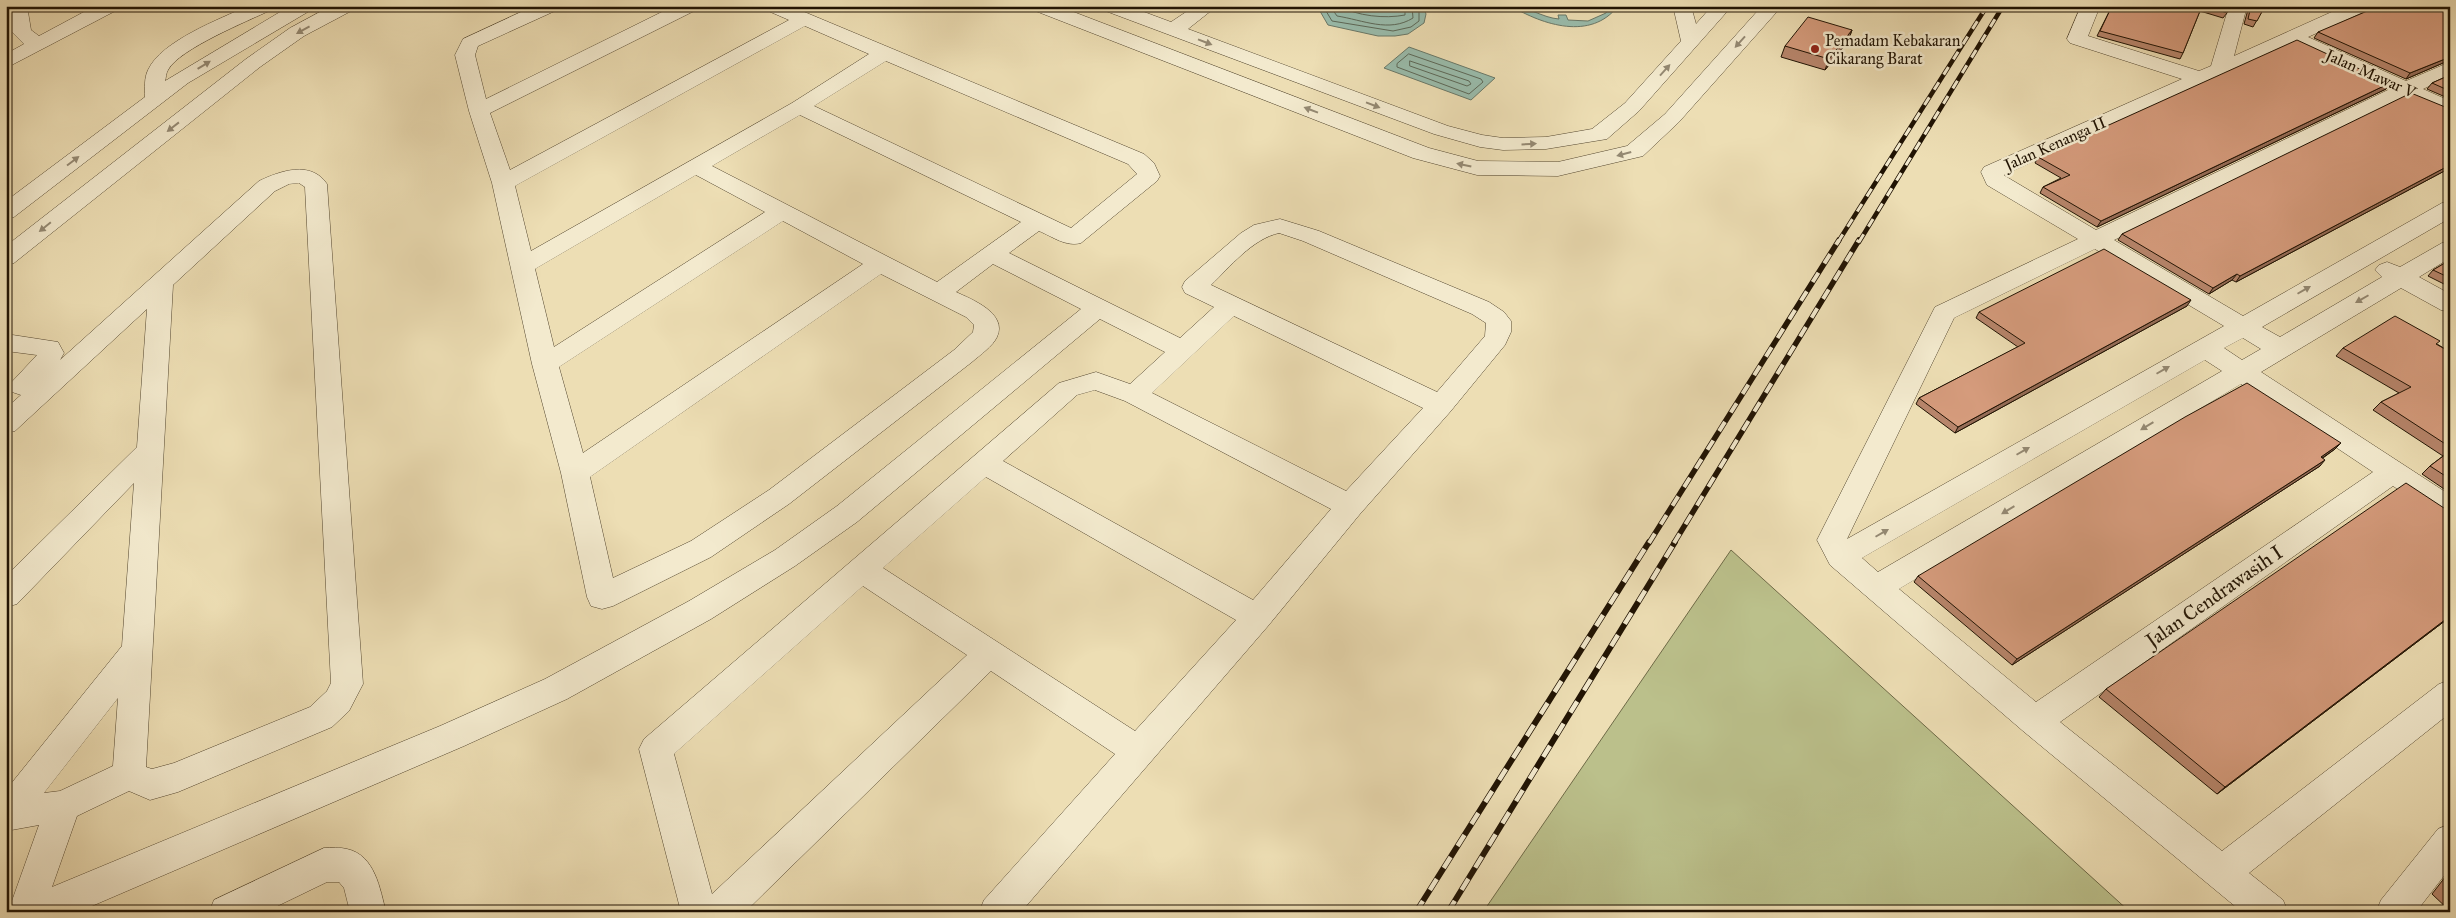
<svg xmlns="http://www.w3.org/2000/svg" width="2456" height="918" viewBox="0 0 2456 918" font-family="'IM FELL Great Primer',serif">
	<style>
		.green { fill: #bbc08b; stroke: #6e6a47 }
		.water { fill: #99bcac; stroke: #697868 }
		.lines { fill: none; stroke-linecap: round; stroke-linejoin: round }
		.shore { stroke: #5c6858; stroke-width: 1 }
		.minor-casing { stroke: #53462f; stroke-width: 1 }
		.minor { fill: #f3eace; fill-rule: evenodd }
		.rail-far2-casing { stroke: #201303; stroke-width: 4.5 }
		.rail-far1-casing { stroke: #201303; stroke-width: 5.5 }
		.rail-casing { stroke: #201303; stroke-width: 6 }
		.rail-far2 { stroke: #f3eace; stroke-width: 3; stroke-dasharray: 9; stroke-linecap: butt }
		.rail-far1 { stroke: #f3eace; stroke-width: 4; stroke-dasharray: 11; stroke-linecap: butt }
		.rail { stroke: #f3eace; stroke-width: 4.5; stroke-dasharray: 13; stroke-linecap: butt }
		.wall { fill: #b7856b; stroke: #201303 }
		.shaded-wall { fill: #956c57; stroke: #201303 }
		.building { fill: #d59b7c; stroke: #201303 }
		.oneway { fill: #948973 }
		.poi-dot { fill: #8f2418; stroke: #f3eace; stroke-width: 2 }
		.labels { text-anchor: middle; stroke-width: 5; stroke-linejoin: round; paint-order: stroke }
		.far-poi-label { font-size: 16px; fill: #201303; stroke: #f3eace; text-anchor: start }
		.far-street-label { font-size: 16px; fill: #201303; stroke: #f3eace }
		.street-label { font-size: 20px; fill: #201303; stroke: #f3eace }
	</style>
	<rect width="100%" height="100%" fill="#eddeb4"/>
	<filter id="stains"><feTurbulence type="fractalNoise" baseFrequency=".004" numOctaves="4"/><feColorMatrix values="0 0 0 0 .2 0 0 0 0 .09 0 0 0 0 .02 0 0 0 .5 -.17"/></filter>
	<radialGradient id="worn" r=".72"><stop offset=".6" stop-color="#630" stop-opacity="0"/><stop offset="1" stop-color="#630" stop-opacity=".3"/></radialGradient>
	<polygon class="green" points="1731,550 2130,912 1483,912"/>
	<g class="water">
		<polygon points="1317,6 1423,6 1426,14 1424,23 1408,34 1395,36 1378,36 1328,25"/>
		<path d="M 1511,6 C 1527,6 1543,18 1559,19 L 1558,15 L 1566,15 L 1568,20 L 1588,21 L 1606,13 L 1609,6 L 1618,6 C 1591,41 1543,25 1511,6 Z"/>
		<polygon points="1409,47 1495,78 1471,100 1384,68"/>
	</g>
	<g class="lines">
		<g class="shore">
			<polyline points="1323,6 1332,21 1393,31 1411,27 1419,21 1419,6"/>
			<path d="M 1330,6 L 1337,16 C 1363,20 1389,33 1413,18 L 1412,6"/>
			<path d="M 1339,6 C 1357,16 1385,19 1405,15 L 1405,6"/>
			<polygon points="1409,54 1481,79 1483,82 1469,94 1397,67 1397,64"/>
			<polygon points="1410,61 1469,81 1471,84 1467,86 1410,66"/>
		</g>
		<g class="minor-casing">
			<g id="minor">
				<polygon points="9,6 27,6 31,30 39,36 95,6 119,6 117,10 6,68 6,54 24,44 12,32"/>
				<path d="M 248,6 L 273,6 L 271,10 C 248,21 179,49 168,70 C 166,73 166,78 165,81 L 290,6 L 313,6 L 311,10 L 188,83 L 14,217 L 6,219 L 6,201 L 145,97 C 145,88 144,78 148,70 C 161,41 220,19 248,6 Z"/>
				<polygon points="331,6 355,6 353,10 304,36 260,67 14,263 6,265 6,246 246,59 290,28"/>
				<path d="M 534,6 L 559,6 L 557,10 L 478,46 L 475,55 L 486,99 L 674,6 L 698,6 L 696,10 L 490,113 L 510,170 L 789,20 L 766,10 L 764,6 L 790,6 L 1144,154 L 1154,163 L 1160,176 L 1157,181 L 1081,243 C 1066,247 1053,237 1039,231 L 1009,253 L 1180,338 L 1214,307 L 1185,293 L 1182,287 L 1185,281 L 1241,233 L 1254,225 L 1280,219 L 1319,231 L 1489,302 L 1504,312 L 1511,321 L 1511,332 L 1505,345 L 1450,412 L 1360,514 L 1268,626 L 1021,912 L 979,912 L 984,900 L 1115,754 L 991,671 L 745,912 L 681,912 L 639,749 L 644,739 L 1059,383 L 1096,372 L 1130,384 L 1165,352 L 1100,319 L 857,522 L 795,566 L 711,619 L 567,699 L 464,746 L 78,912 L 8,912 L 39,825 L 6,831 L 6,790 L 122,646 L 134,483 L 17,604 L 6,607 L 6,576 L 137,447 L 147,309 L 15,431 L 6,433 L 6,408 L 21,395 L 12,392 L 8,386 L 37,355 L 6,351 L 6,334 L 58,342 L 64,353 L 60,360 L 259,181 C 280,171 311,160 327,184 L 363,684 L 349,711 L 332,727 L 178,792 L 150,800 L 129,791 L 77,816 L 52,887 L 440,726 L 545,679 L 689,601 L 775,550 L 837,506 L 1081,309 L 993,264 L 956,292 C 971,299 1008,313 997,337 C 993,346 980,355 972,362 L 789,504 L 711,557 L 613,606 L 602,609 L 591,606 L 587,597 L 561,473 L 532,364 L 492,183 L 469,111 L 455,55 L 463,39 ZM 805,26 L 869,54 L 792,103 L 531,251 L 515,186 ZM 886,61 L 1128,164 L 1137,174 L 1071,228 L 814,106 ZM 800,115 L 1021,222 L 937,282 L 712,166 ZM 696,175 L 765,212 L 554,347 L 535,269 ZM 299,183 L 305,187 L 331,683 L 327,691 L 310,707 L 174,763 L 152,769 L 146,767 L 173,285 L 275,191 L 289,184 ZM 783,221 L 863,264 L 583,453 L 559,367 ZM 1279,233 L 1303,241 L 1472,314 L 1486,323 L 1485,336 L 1437,392 L 1211,285 C 1230,267 1252,239 1279,233 ZM 881,274 L 966,317 L 974,325 L 973,332 L 954,350 L 769,490 L 691,541 L 613,578 L 590,477 ZM 1234,316 L 1423,408 L 1346,491 L 1152,393 ZM 1095,390 L 1125,401 L 1331,509 L 1253,600 L 1003,461 L 1077,395 ZM 986,477 L 1236,620 L 1135,731 L 883,568 ZM 863,586 L 967,655 L 712,894 L 674,754 ZM 118,698 L 113,766 L 60,791 L 44,793 Z"/>
				<polygon points="1031,6 1058,6 1429,148 1478,161 1558,162 1627,146 1665,114 1762,6 1782,6 1679,122 1643,156 1558,176 1477,175 1413,158 1033,10"/>
				<polygon points="1101,6 1128,6 1171,22 1195,6 1217,6 1188,29 1448,126 1482,135 1503,138 1546,137 1592,129 1625,103 1681,41 1673,6 1691,6 1696,24 1712,6 1732,6 1639,111 1607,139 1546,149 1503,150 1480,147 1434,134 1103,10"/>
				<path d="M 2081,6 L 2100,6 L 2088,36 L 2199,71 L 2211,66 L 2229,6 L 2247,6 L 2234,56 L 2345,6 L 2370,6 L 2368,10 L 2308,37 L 2406,81 L 2450,62 L 2450,76 L 2423,89 L 2450,101 L 2450,115 L 2407,97 L 2114,240 L 2243,316 L 2442,203 L 2450,201 L 2450,218 L 2262,327 L 2280,337 L 2382,277 L 2375,270 L 2379,265 L 2387,262 L 2400,267 L 2442,243 L 2450,241 L 2450,258 L 2419,277 L 2450,294 L 2450,312 L 2441,310 L 2401,288 L 2261,372 L 2450,495 L 2450,520 L 2440,517 L 2393,486 L 2060,722 L 2222,851 L 2439,684 L 2450,680 L 2450,713 L 2249,873 L 2283,900 L 2288,912 L 2242,912 L 2023,731 L 1830,565 L 1817,540 L 1935,307 L 2078,239 L 1987,185 L 1981,172 L 1984,167 L 2182,79 L 2070,43 L 2067,39 ZM 2292,44 L 2390,89 L 2096,230 L 2005,176 L 2004,175 ZM 2095,249 L 2224,326 L 1847,539 L 1954,318 ZM 2243,338 L 2261,349 L 2242,360 L 2224,348 ZM 2205,360 L 2222,371 L 1878,572 L 1862,558 ZM 2241,384 L 2373,472 L 2036,702 L 1899,589 Z"/>
				<polygon points="2450,824 2450,868 2416,912 2376,912 2381,900 2438,829"/>
				<path d="M 324,848 C 331,848 340,847 347,849 C 375,855 380,889 386,912 L 350,912 L 344,888 L 339,882 L 327,882 L 265,912 L 209,912 L 214,900 Z"/>
			</g>
		</g>
		<use href="#minor" class="minor"/>
		<g class="rail-far2-casing">
			<g id="rail-far2">
				<polyline points="1838,242 1987,6"/>
				<polyline points="1859,242 2003,6"/>
			</g>
		</g>
		<g class="rail-far1-casing">
			<g id="rail-far1">
				<polyline points="1649,543 1839,240"/>
				<polyline points="1674,543 1859,240"/>
			</g>
		</g>
		<g class="rail-casing">
			<g id="rail">
				<polyline points="1416,912 1649,542"/>
				<polyline points="1448,912 1675,542"/>
			</g>
		</g>
		<use href="#rail-far2" class="rail-far2"/>
		<use href="#rail-far1" class="rail-far1"/>
		<use href="#rail" class="rail"/>
	</g>
	<g class="wall">
		<polygon points="2112,6 2229,6 2227,13 2223,18 2200,11 2183,53 2180,59 2097,36"/>
		<polygon points="2249,6 2265,6 2253,27 2244,24"/>
		<polygon points="1852,30 1848,41 1825,70 1781,57 1785,46"/>
		<polygon points="2318,32 2450,60 2406,79 2314,38"/>
		<polygon points="2450,75 2450,99 2427,89 2432,83"/>
		<polygon points="2386,89 2097,227 2040,193 2043,187 2061,178 2035,163 2038,157"/>
		<polygon points="2450,109 2450,168 2236,282 2232,280 2209,294 2118,240 2122,234"/>
		<polygon points="2450,260 2450,287 2428,276 2433,270"/>
		<polygon points="2187,306 1955,433 1916,404 1919,398 2018,347 1976,318 1979,312"/>
		<polygon points="2437,344 2450,352 2450,493 2422,474 2430,466 2443,456 2373,410 2381,402 2399,393 2336,356 2343,348"/>
		<polygon points="2341,443 2335,449 2323,458 2320,466 2012,665 1914,582 1918,576"/>
		<polygon points="2447,510 2450,617 2217,794 2099,697 2106,689"/>
		<polygon points="2449,872 2450,872 2450,911 2432,894"/>
	</g>
	<g class="shaded-wall">
		<polygon points="1852,30 1848,41 1825,70 1829,59"/>
		<polygon points="2450,57 2450,60 2406,79 2410,73"/>
		<polygon points="2390,83 2386,89 2097,227 2101,221"/>
		<polygon points="2450,165 2450,168 2236,282 2240,276"/>
		<polygon points="2237,274 2232,280 2209,294 2213,288"/>
		<polygon points="2191,300 2187,306 1955,433 1958,427"/>
		<polygon points="2341,443 2335,449 2315,463 2321,457"/>
		<polygon points="2325,460 2320,466 2012,665 2017,659"/>
		<polygon points="2450,616 2450,617 2217,794 2225,787"/>
	</g>
	<g class="building">
		<polygon points="2112,6 2202,6 2183,53 2100,31"/>
		<polygon points="2205,6 2229,6 2227,13"/>
		<polygon points="2251,6 2265,6 2257,21 2248,19"/>
		<polygon points="2379,6 2450,6 2450,57 2410,73 2318,32"/>
		<polygon points="1808,17 1852,30 1829,59 1785,46"/>
		<polygon points="2297,40 2390,83 2101,221 2043,187 2070,175 2038,157"/>
		<polygon points="2450,75 2450,91 2432,83"/>
		<polygon points="2411,93 2450,109 2450,165 2240,276 2237,274 2213,288 2122,234"/>
		<polygon points="2104,249 2191,300 1958,427 1919,398 2025,343 1979,312"/>
		<polygon points="2450,260 2450,278 2433,270"/>
		<polygon points="2395,316 2440,341 2436,344 2450,352 2450,447 2381,402 2411,387 2343,348"/>
		<polygon points="2247,383 2341,443 2321,457 2325,460 2017,659 1918,576 2185,417"/>
		<polygon points="2450,451 2450,479 2430,466"/>
		<polygon points="2406,483 2447,510 2450,511 2450,616 2225,787 2106,689"/>
		<polygon points="2450,880 2450,888 2446,885"/>
	</g>
	<defs><path id="oneway-solid" d="M-6-.8H1V-3.2L6.5 0L1 3.2V.8H-6Z" transform="scale(1.25)"/></defs>
	<g class="oneway">
		<use href="#oneway-solid" transform="translate(303 30) rotate(151)"/>
		<use href="#oneway-solid" transform="translate(1205 42) rotate(21)"/>
		<use href="#oneway-solid" transform="translate(1740 42) rotate(132)"/>
		<use href="#oneway-solid" transform="translate(204 65) rotate(-31)"/>
		<use href="#oneway-solid" transform="translate(1665 70) rotate(-48)"/>
		<use href="#oneway-solid" transform="translate(1373 105) rotate(21)"/>
		<use href="#oneway-solid" transform="translate(1311 110) rotate(-159)"/>
		<use href="#oneway-solid" transform="translate(173 127) rotate(142)"/>
		<use href="#oneway-solid" transform="translate(1529 144) rotate(-3)"/>
		<use href="#oneway-solid" transform="translate(1624 154) rotate(165)"/>
		<use href="#oneway-solid" transform="translate(73 161) rotate(-37)"/>
		<use href="#oneway-solid" transform="translate(1464 165) rotate(-168)"/>
		<use href="#oneway-solid" transform="translate(45 227) rotate(141)"/>
		<use href="#oneway-solid" transform="translate(2304 290) rotate(-30)"/>
		<use href="#oneway-solid" transform="translate(2362 299) rotate(150)"/>
		<use href="#oneway-solid" transform="translate(2163 370) rotate(-30)"/>
		<use href="#oneway-solid" transform="translate(2147 426) rotate(149)"/>
		<use href="#oneway-solid" transform="translate(2023 451) rotate(-30)"/>
		<use href="#oneway-solid" transform="translate(2008 510) rotate(149)"/>
		<use href="#oneway-solid" transform="translate(1882 533) rotate(-30)"/>
	</g>
	<circle class="poi-dot" cx="1815" cy="49" r="5"/>
	<g class="labels">
		<g class="far-poi-label">
			<text x="1825" y="46">Pemadam Kebakaran<tspan x="1825" dy="18">Cikarang Barat</tspan></text>
		</g>
		<g class="far-street-label">
			<text transform="translate(2371 73) rotate(24)" y="6">Jalan Mawar V</text>
			<text transform="translate(2055 143) rotate(-24)" y="6">Jalan Kenanga II</text>
		</g>
		<g class="street-label">
			<text transform="translate(2214 596) rotate(-35)" y="7">Jalan Cendrawasih I</text>
		</g>
	</g>
	<rect width="2456" height="918" fill="none" stroke="#eddeb4" stroke-width="25"/>
	<rect x="8" y="8" width="2441" height="903" fill="none" stroke="#201303" stroke-width="2.5"/>
	<rect x="12" y="12" width="2431" height="893" fill="none" stroke="#201303"/>
	<rect width="100%" height="100%" filter="url(#stains)"/>
	<rect width="100%" height="100%" fill="url(#worn)"/>
</svg>
